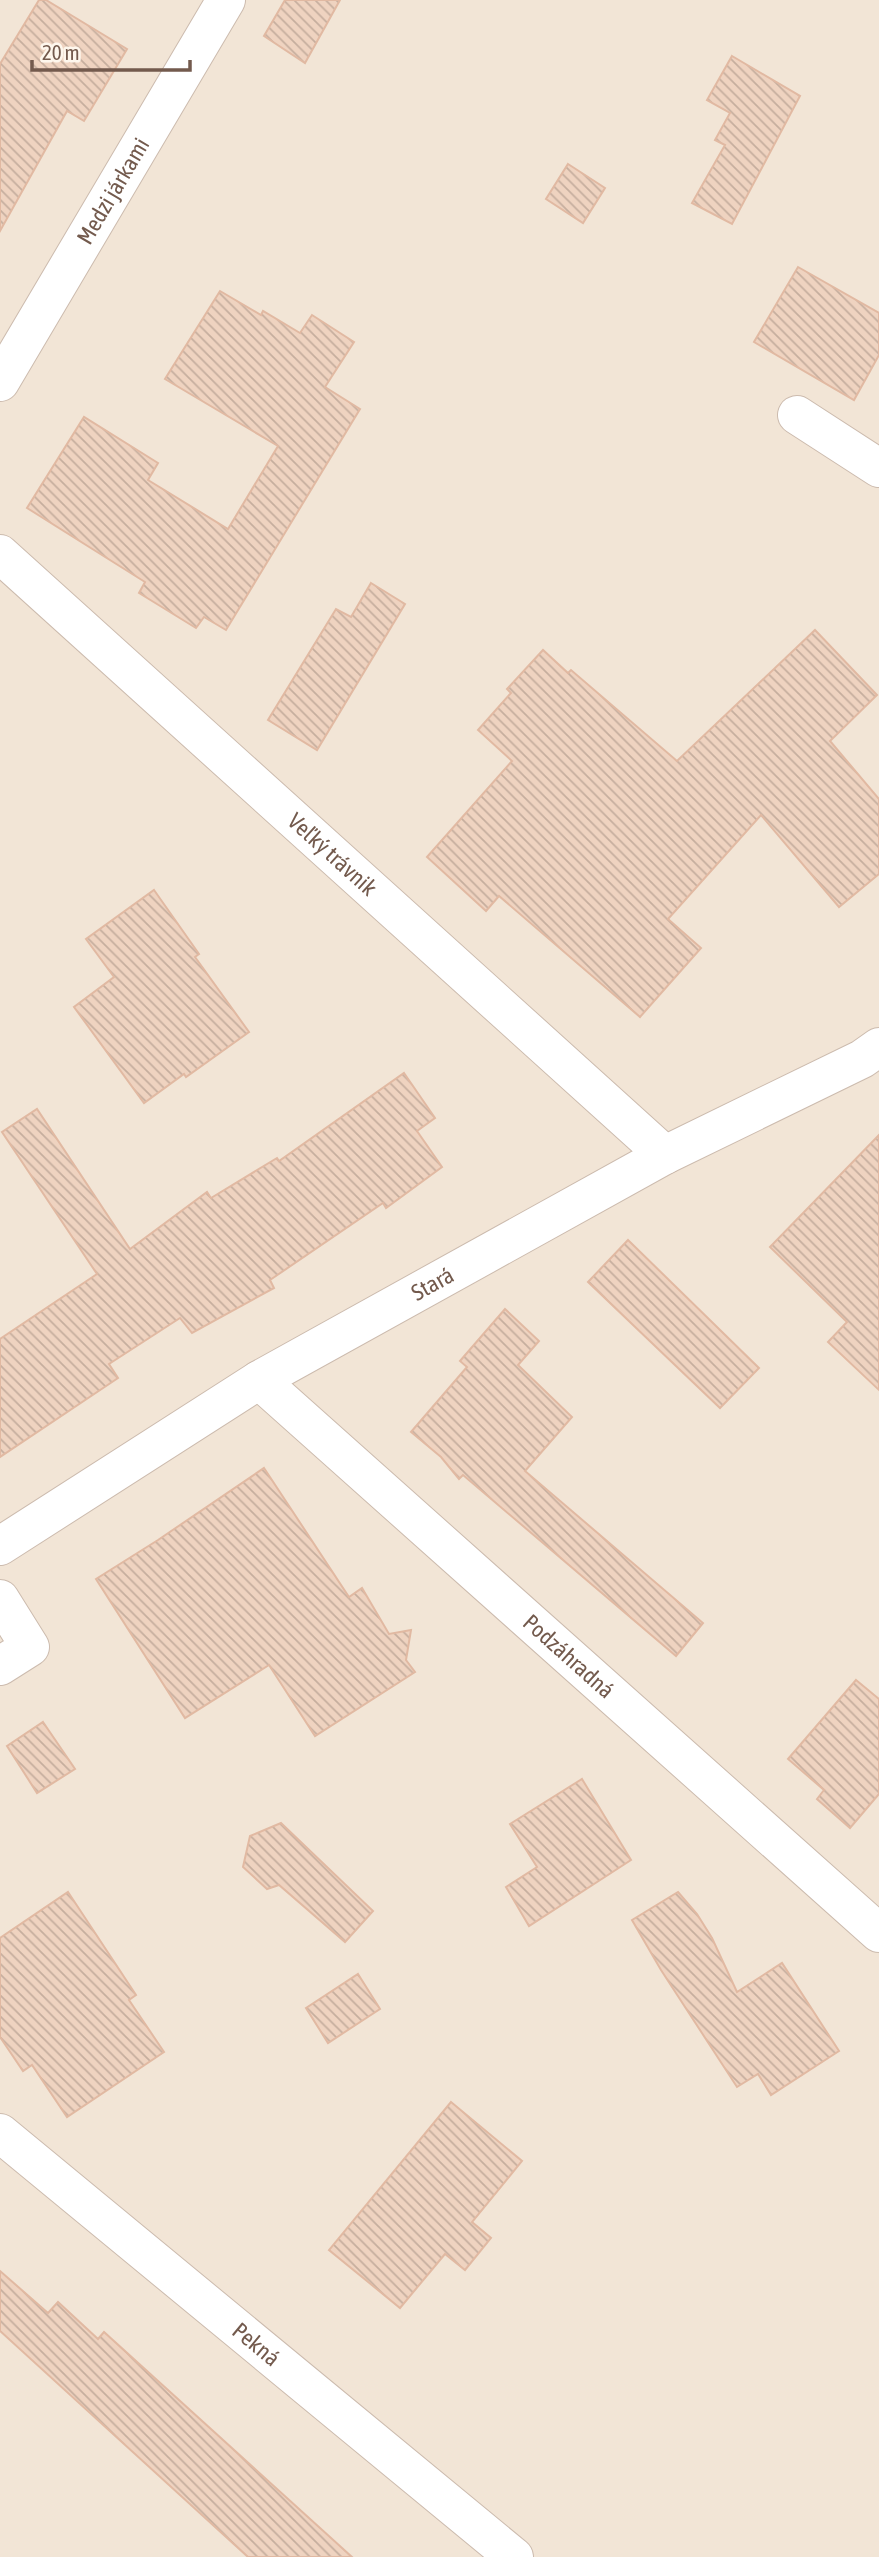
<svg xmlns="http://www.w3.org/2000/svg" width="879" height="2557" viewBox="0 0 879 2557" font-family="'Asap Condensed',sans-serif">
	<style>
		.residential { fill: #f2e5d6 }
		.building { fill: url(#building-back-hatch); stroke: #e1b9a2; stroke-width: 2 }
		.lines { fill: none; stroke-linecap: round; stroke-linejoin: round }
		.minor-casing { stroke: #ccbbae; stroke-width: 40 }
		.minor { stroke: #fff; stroke-width: 38 }
		.labels { text-anchor: middle; stroke-width: 7; stroke-linejoin: round; paint-order: stroke }
		.street-label { font-size: 23px; fill: #735a4d; stroke: #fef7ed }
	</style>
	<defs>
		<pattern id="building-back-hatch" width="6" height="6" patternUnits="userSpaceOnUse" patternTransform="scale(1.75)"><rect width="6" height="6" fill="#efd3c0"/><path d="M-1 5l2 2M0 0l6 6M5-1l2 2" fill="none" stroke="#c6ae9e"/></pattern>
	</defs>
	<rect width="100%" height="100%" fill="#fbf3e7"/>
	<rect class="residential" x="0" y="0" width="879" height="2557"/>
	<g class="building">
		<polygon points="39,0 46,0 127,49 84,121 67,111 0,231 0,64"/>
		<polygon points="285,0 340,0 305,63 264,36"/>
		<polygon points="732,56 800,96 732,224 692,203 725,145 715,140 730,113 707,100"/>
		<polygon points="568,164 605,188 583,223 546,199"/>
		<polygon points="798,267 879,313 879,355 854,400 754,342"/>
		<polygon points="220,291 261,315 263,311 300,333 312,315 354,342 325,387 360,409 226,630 204,617 196,628 139,593 145,582 27,508 84,417 158,463 148,480 228,529 278,446 165,379"/>
		<polygon points="371,583 405,604 317,750 268,720 336,609 351,617"/>
		<polygon points="815,630 877,695 830,741 879,799 879,874 839,907 761,815 668,919 701,948 640,1017 499,896 486,911 427,857 512,761 478,730 511,693 507,689 543,650 568,673 571,670 677,761"/>
		<polygon points="154,890 199,954 195,957 249,1032 186,1077 184,1074 144,1103 74,1007 114,977 86,939"/>
		<polygon points="404,1073 435,1118 417,1131 442,1167 386,1208 383,1203 270,1280 274,1288 192,1333 180,1318 109,1364 118,1378 0,1457 0,1339 97,1274 2,1132 37,1109 130,1249 207,1192 211,1198 277,1158 279,1161"/>
		<polygon points="879,1135 879,1390 828,1342 847,1322 770,1247"/>
		<polygon points="628,1240 759,1368 720,1408 588,1282"/>
		<polygon points="505,1309 539,1341 518,1365 572,1417 525,1471 703,1623 676,1656 463,1475 459,1479 441,1457 411,1432 467,1367 460,1361"/>
		<polygon points="264,1468 349,1597 362,1588 389,1634 411,1630 406,1660 415,1672 315,1736 269,1665 185,1718 96,1579 158,1540"/>
		<polygon points="856,1680 879,1699 879,1794 850,1828 817,1799 824,1790 788,1759"/>
		<polygon points="43,1722 75,1769 37,1793 7,1746"/>
		<polygon points="582,1779 631,1860 529,1926 506,1887 537,1867 510,1824"/>
		<polygon points="281,1823 373,1911 345,1942 279,1885 267,1889 243,1867 250,1836"/>
		<polygon points="68,1892 136,1995 129,2000 164,2052 67,2117 32,2065 23,2071 0,2037 0,1938"/>
		<polygon points="678,1892 697,1914 712,1938 737,1992 782,1963 839,2051 771,2095 758,2074 737,2087 661,1970 632,1920"/>
		<polygon points="358,1974 380,2009 328,2043 306,2008"/>
		<polygon points="451,2102 522,2161 472,2222 491,2238 465,2270 445,2254 400,2308 329,2250"/>
		<polygon points="0,2271 48,2313 58,2302 98,2339 104,2332 352,2557 248,2557 0,2331"/>
	</g>
	<g class="lines">
		<g class="minor-casing">
			<g id="minor">
				<path id="s1" d="M 0,382 L 226,0"/>
				<polyline points="797,415 879,468"/>
				<path id="s2" d="M 0,554 L 665,1155"/>
				<path id="s3" d="M 259,1380 L 879,1933"/>
				<path id="s4" d="M 0,1546 L 259,1380 L 665,1155 L 862,1059 L 879,1047"/>
				<polyline points="0,1599 30,1647 0,1666"/>
				<path id="s5" d="M 0,2133 L 514,2557"/>
			</g>
		</g>
		<use href="#minor" class="minor"/>
	</g>
	<g class="labels">
		<g class="street-label">
			<text dy="8" stroke="none"><textPath href="#s1" startOffset="222">Medzi járkami</textPath></text>
			<text dy="8" stroke="none"><textPath href="#s2" startOffset="448">Veľký trávnik</textPath></text>
			<text dy="8" stroke="none"><textPath href="#s4" startOffset="506">Stará</textPath></text>
			<text dy="8" stroke="none"><textPath href="#s3" startOffset="415">Podzáhradná</textPath></text>
			<text dy="8" stroke="none"><textPath href="#s5" startOffset="332">Pekná</textPath></text>
		</g>
	</g>
	<path d="M32 60v10h158v-10" fill="none" stroke="#735a4d" stroke-width="3.5"/>
	<text x="42" y="60" font-size="21" fill="#735a4d" stroke="#fef7ed" stroke-width="5" paint-order="stroke">20 m</text>
</svg>
